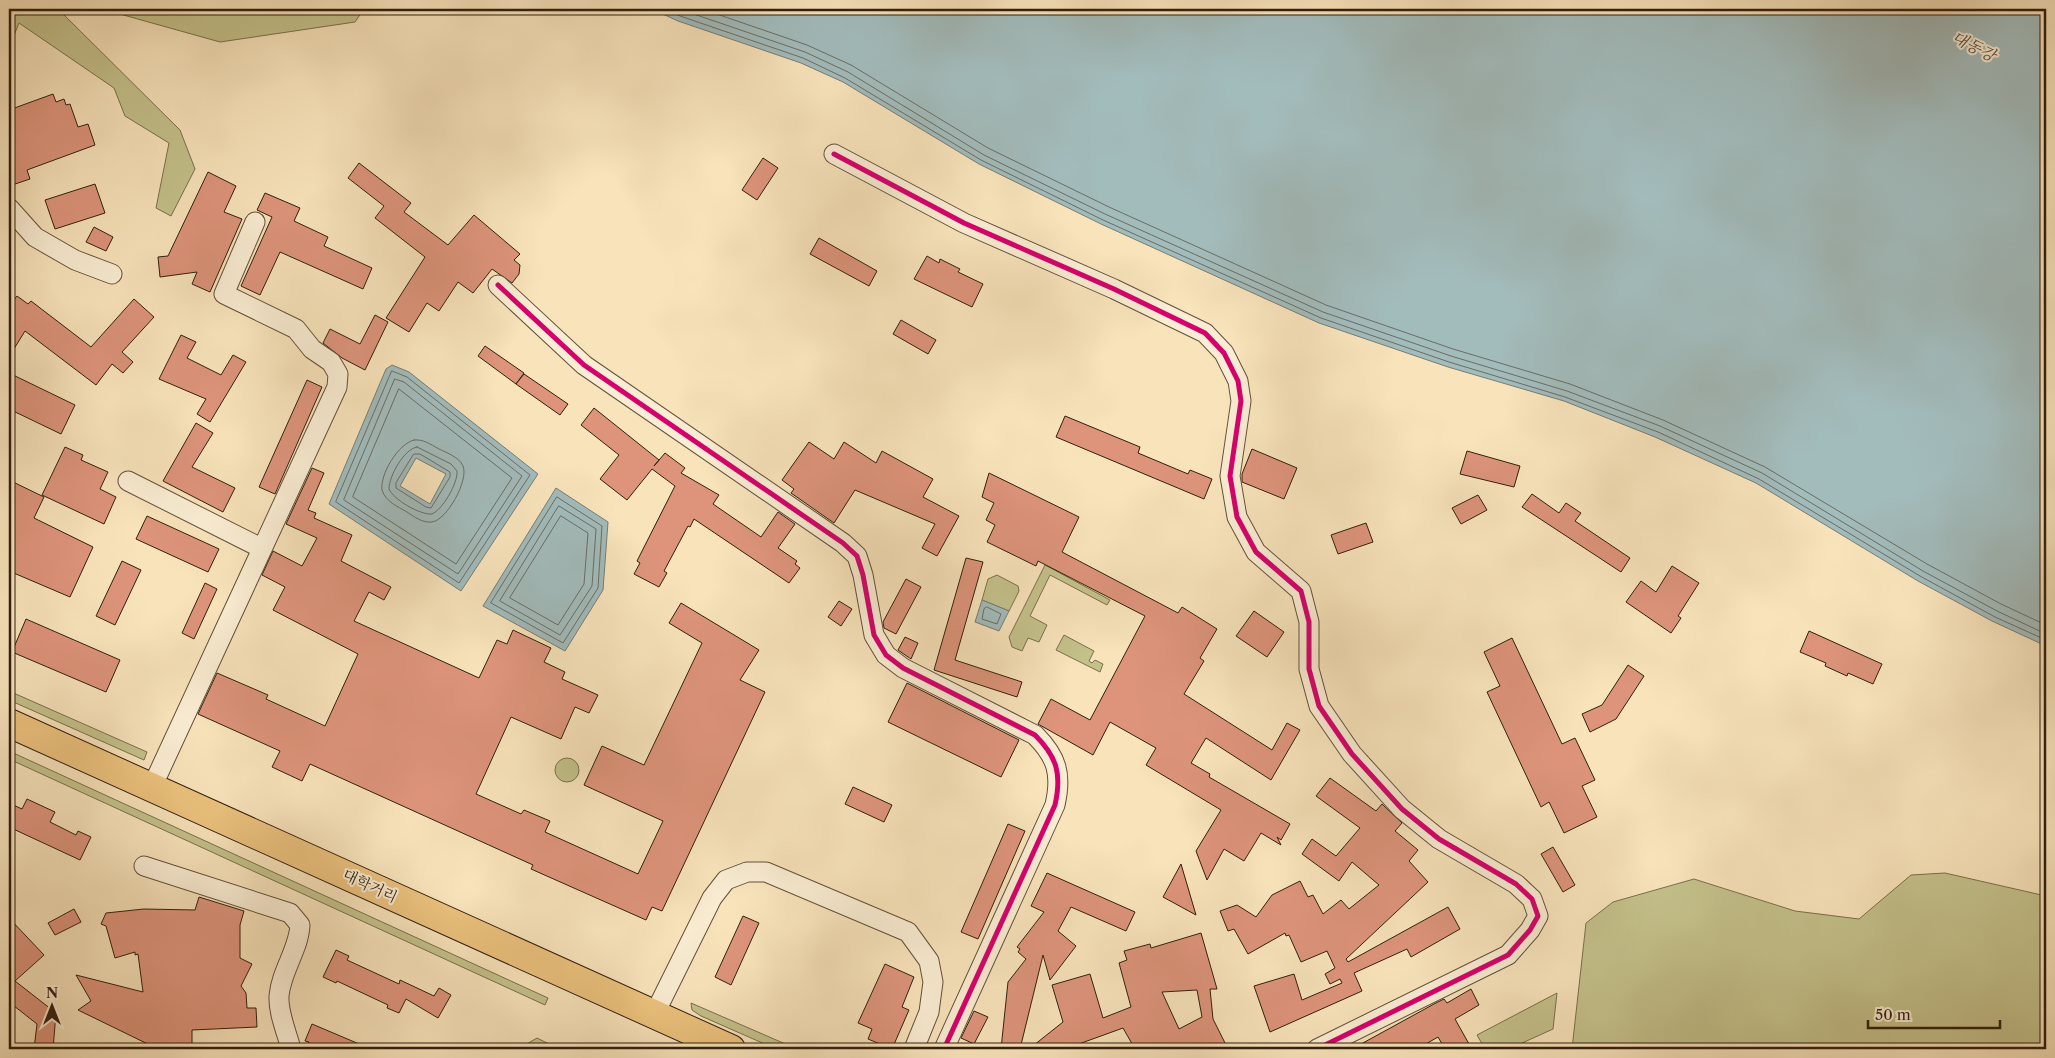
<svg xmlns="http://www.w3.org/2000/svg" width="2055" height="1058" viewBox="0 0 2055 1058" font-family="'Libre Caslon Text','Noto Serif KR',serif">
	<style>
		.green { fill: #c4c18b; stroke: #7a704c }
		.water { fill: #a2bbbb; stroke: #757d75; fill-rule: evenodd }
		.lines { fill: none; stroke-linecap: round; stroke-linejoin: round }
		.shore { stroke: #6a6d64; stroke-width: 1 }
		.building { fill: #dd947b; stroke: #311f0d; fill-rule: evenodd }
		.minor-casing { stroke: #635038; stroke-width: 21 }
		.primary-casing { stroke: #311f0d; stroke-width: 30 }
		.minor { stroke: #faedd3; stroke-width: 19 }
		.primary { stroke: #ecc27e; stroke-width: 28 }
		.cycleway-casing { stroke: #faedd3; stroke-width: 8 }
		.cycleway { stroke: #d6006c; stroke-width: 5 }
		.labels { text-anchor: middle; stroke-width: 4; stroke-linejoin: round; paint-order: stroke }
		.street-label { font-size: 15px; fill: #311f0d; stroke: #faedd3 }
		.water-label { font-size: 16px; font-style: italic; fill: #534e41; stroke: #faedd3 }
	</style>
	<rect width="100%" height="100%" fill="#f8e3bb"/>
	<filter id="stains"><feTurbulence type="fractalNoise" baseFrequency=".004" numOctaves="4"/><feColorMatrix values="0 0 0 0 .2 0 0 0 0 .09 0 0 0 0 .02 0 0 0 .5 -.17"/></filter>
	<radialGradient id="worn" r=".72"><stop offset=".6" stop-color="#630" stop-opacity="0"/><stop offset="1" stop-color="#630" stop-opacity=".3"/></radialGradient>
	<g class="green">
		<polygon points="9,9 58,9 180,130 195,169 171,216 156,208 169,143 125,116 114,88 19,23 9,48"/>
		<polygon points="102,9 364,9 355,22 220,42"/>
		<polygon points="1045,565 1110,600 1107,605 1050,575 1030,616 1047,625 1039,642 1028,638 1022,651 1012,647 1009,637"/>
		<polygon points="997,575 1018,586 1019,591 1009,611 982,600 988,579"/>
		<polygon points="1064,635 1094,651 1089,661 1092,663 1095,660 1103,664 1100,672 1056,650"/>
		<polygon points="9,691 147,752 144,760 9,700"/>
		<polygon points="9,751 548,998 545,1005 9,759"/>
		<circle cx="567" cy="770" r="12"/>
		<polygon points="1945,873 2046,896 2046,1049 1572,1049 1586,923 1613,902 1694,879 1795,911 1859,919 1911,875"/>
		<polygon points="1557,993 1553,1029 1509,1049 1485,1049 1477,1035"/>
		<polygon points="691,1003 797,1049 776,1049 701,1016 692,1010"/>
		<polygon points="537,1038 559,1049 518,1049"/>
	</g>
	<g class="water">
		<polygon points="652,9 2046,9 2046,646 1992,621 1918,581 1756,483 1655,437 1564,401 1448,367 1319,323 1101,224 979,164 843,82 801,63 678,21"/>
		<path d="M 392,365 L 409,372 L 538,474 L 461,591 L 329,504 L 386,369 ZM 416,458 L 446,474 L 430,504 L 400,486 Z"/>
		<polygon points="556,488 608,522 603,590 565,651 483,606"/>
		<polygon points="982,600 1009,611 999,631 975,622"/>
	</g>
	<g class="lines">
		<g class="shore">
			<polyline points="664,9 680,16 803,58 845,78 981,160 1103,220 1321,318 1449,362 1565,397 1658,432 1759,479 1920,576 1995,617 2046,640"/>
			<polyline points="679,9 805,52 848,72 984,155 1105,214 1323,312 1451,356 1567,391 1660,426 1762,473 1923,571 1997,611 2046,634"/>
			<polyline points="702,9 807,45 851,65 988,148 1109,207 1326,305 1453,349 1570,384 1663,420 1765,467 1927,564 2001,604 2046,625"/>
			<polygon points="392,371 407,377 530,475 459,583 336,502"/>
			<polygon points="395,379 404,382 522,476 458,574 344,500"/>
			<polygon points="399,389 512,478 456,564 353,497"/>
			<path d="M 414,440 C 423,439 430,444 439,449 C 447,453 459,457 463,466 C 469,480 447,520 432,522 C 422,523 415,517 407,512 C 397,506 386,502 382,490 C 380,474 398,444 414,440 Z"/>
			<path d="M 417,447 L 451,464 L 457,471 C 458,483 443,509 432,514 C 420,515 394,500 389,489 C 389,476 404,449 417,447 Z"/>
			<polygon points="414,454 420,454 450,472 450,477 431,508 426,507 396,488 396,483"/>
			<polygon points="557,497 602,526 598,588 563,643 491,603"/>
			<polygon points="559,506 596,529 592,586 560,635 500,601"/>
			<polygon points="561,516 588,533 584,584 558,625 510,598"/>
			<polygon points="987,607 1001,614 997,624 982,619 984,609"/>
		</g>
	</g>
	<g class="building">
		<polygon points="53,94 56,102 64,99 66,105 70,104 78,127 88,124 95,145 27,170 30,179 9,186 9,110"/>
		<polygon points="763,158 778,168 757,200 742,190"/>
		<polygon points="359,163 411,203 404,212 448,245 474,215 520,254 514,260 520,265 519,274 512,283 492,269 473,293 458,282 439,311 427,303 409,332 386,318 425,257 375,218 384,206 348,178"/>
		<polygon points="208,172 236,186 224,212 242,219 210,292 192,284 197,272 160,277 158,257 168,256"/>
		<polygon points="95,184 105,213 55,229 45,200"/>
		<polygon points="265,193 300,208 294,221 328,237 324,246 372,268 363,289 280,252 260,295 241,286 272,217 257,210"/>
		<polygon points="94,227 113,237 106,251 86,242"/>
		<polygon points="819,238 877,271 869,286 810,254"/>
		<polygon points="927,256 939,263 940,259 960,269 958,272 983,284 972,307 914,279"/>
		<polygon points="17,296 28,304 31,301 91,347 134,299 154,317 122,352 133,362 123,373 112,364 96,385 25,331 9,357 9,306"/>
		<polygon points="375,315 388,322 365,370 342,358 323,343 330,329 360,344"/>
		<polygon points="901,320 936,340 928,354 893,334"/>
		<polygon points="181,335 196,342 187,358 221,375 233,355 246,362 210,422 197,414 206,399 159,379"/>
		<polygon points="485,346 524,373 516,384 478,356"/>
		<polygon points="9,373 75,405 61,434 9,409"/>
		<polygon points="524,374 568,404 560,415 516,384"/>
		<polygon points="307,380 322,387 275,494 259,487"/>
		<polygon points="594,408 659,460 654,466 665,453 685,468 681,473 719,495 713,504 761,537 778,512 795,524 778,548 797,561 795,564 800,568 789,583 694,519 690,527 688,526 664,571 667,573 659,587 634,574 640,563 637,561 675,486 652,469 627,500 600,479 619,455 581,425"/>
		<polygon points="1065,416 1140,447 1138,453 1188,474 1190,470 1212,479 1204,499 1056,437"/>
		<polygon points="196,423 213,433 192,467 235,488 223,512 163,481"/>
		<polygon points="809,442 834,459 844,442 876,463 882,451 933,479 923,497 959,516 937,556 922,548 935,524 855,490 834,523 791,493 794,489 782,480"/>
		<polygon points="65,447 83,455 81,460 108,472 100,489 116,497 104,524 42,495"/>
		<polygon points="1252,449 1297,468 1284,499 1242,482 1242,474"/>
		<polygon points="1467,451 1520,466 1514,487 1460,474"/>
		<polygon points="312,468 324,473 308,510 316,513 314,518 352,535 341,561 391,587 384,600 369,592 354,621 479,678 497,640 507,644 513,630 551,648 544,662 565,672 562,679 598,695 589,713 575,707 561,739 511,717 476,794 521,814 524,810 550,821 545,832 638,874 663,821 584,785 602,746 644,765 702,643 669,623 681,603 759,650 740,680 765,692 662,911 652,907 646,920 531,869 533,865 310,764 302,781 272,767 280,751 198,714 217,673 268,695 266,699 325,726 358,654 273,610 285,587 262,575 273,551 302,566 317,538 286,524"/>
		<polygon points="989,473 1079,517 1062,552 1178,613 1182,607 1217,629 1200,658 1204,661 1184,694 1272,750 1287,723 1300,730 1271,780 1206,738 1191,763 1210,774 1209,777 1290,824 1281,840 1277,837 1281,845 1261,833 1244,861 1224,849 1207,880 1196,851 1221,810 1146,765 1156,748 1110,722 1093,755 1038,724 1051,699 1090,720 1145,616 1038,561 1036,566 987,542 995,525 986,520 994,503 982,497"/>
		<polygon points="9,480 44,497 34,518 93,547 70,597 9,571"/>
		<polygon points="1532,494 1559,513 1566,503 1581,513 1575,521 1630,558 1621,572 1522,507"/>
		<polygon points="1478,495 1487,510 1461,524 1452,508"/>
		<polygon points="147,516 219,549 208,572 136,539"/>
		<polygon points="1366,523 1373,542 1338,554 1331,535"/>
		<polygon points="966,558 983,562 955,660 1022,682 1017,697 934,670"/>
		<polygon points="122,561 141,570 115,625 96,616"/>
		<polygon points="1672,566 1699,583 1678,616 1681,618 1671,633 1626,602 1641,581 1656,592"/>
		<polygon points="906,579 921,587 896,634 884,628 883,622"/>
		<polygon points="205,583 217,589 194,639 182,633"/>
		<polygon points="839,601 852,609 841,626 828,617"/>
		<polygon points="1254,611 1284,632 1267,657 1236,636"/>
		<polygon points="26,619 120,660 106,692 12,652"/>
		<polygon points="1809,631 1882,664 1873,684 1848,673 1847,676 1825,666 1826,663 1800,652"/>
		<polygon points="905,637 918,643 911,659 898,650"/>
		<polygon points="1512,638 1562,744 1575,738 1595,780 1582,786 1597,817 1564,833 1549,802 1541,807 1487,692 1500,686 1484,652"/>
		<polygon points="1628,665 1644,676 1616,719 1590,732 1582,714 1602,705"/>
		<polygon points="907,683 1019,740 1001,777 888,722"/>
		<polygon points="1330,778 1376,811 1382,804 1402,823 1395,831 1418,850 1409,861 1428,882 1346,959 1348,962 1448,907 1460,929 1411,957 1407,949 1354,973 1362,991 1270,1032 1254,986 1294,974 1302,1000 1342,983 1340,979 1330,984 1325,974 1335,968 1327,951 1301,962 1289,935 1286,936 1285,933 1248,954 1234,929 1228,931 1220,911 1237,905 1256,917 1272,895 1300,881 1308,897 1313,895 1323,914 1341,900 1349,909 1379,885 1352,862 1339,881 1302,854 1312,839 1336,856 1360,828 1316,796"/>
		<polygon points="853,787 892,805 884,822 845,804"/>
		<polygon points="27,799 55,812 50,822 76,835 78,831 91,837 80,860 9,827 9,803 22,809"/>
		<polygon points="1008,824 1025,831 978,939 961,932"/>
		<polygon points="1553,847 1575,885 1563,892 1541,854"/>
		<polygon points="1181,864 1196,915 1163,897"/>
		<polygon points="1047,873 1135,912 1126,931 1071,907 1058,931 1076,946 1050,980 1043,955 1020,1049 1001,1049 1008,982 1026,959 1018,952 1020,949 1017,947 1044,912 1031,906"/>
		<polygon points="199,897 244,911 240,925 240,958 252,964 241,986 246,993 247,1008 256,1008 257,1027 192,1030 192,1049 158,1049 78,1010 91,1001 76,975 143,992 138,954 135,955 135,952 115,958 106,926 101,924 106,913 144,909 195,910"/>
		<polygon points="74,909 81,922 55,935 48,923"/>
		<polygon points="743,916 759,923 731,985 715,977"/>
		<polygon points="9,918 44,955 15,981 56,1013 53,1049 34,1049 37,1024 9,1002"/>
		<path d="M 1201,933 L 1217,989 L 1210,989 L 1213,1019 L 1228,1049 L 1135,1049 L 1123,1028 L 1065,1049 L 1029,1049 L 1063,1022 L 1052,985 L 1090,974 L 1103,1018 L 1131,1007 L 1119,963 L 1127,960 L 1124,951 L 1150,944 L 1151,948 ZM 1197,990 L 1202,1017 L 1179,1029 L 1162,992 Z"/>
		<polygon points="336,950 349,956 347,960 399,984 400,980 434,996 439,988 451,995 438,1018 406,999 399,1013 387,1008 388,1005 337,981 336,983 323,977"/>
		<polygon points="885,964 914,977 902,1007 909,1010 892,1049 868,1039 872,1029 858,1023"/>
		<polygon points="1471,989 1479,1005 1455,1019 1469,1044 1460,1049 1445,1049 1438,1037 1417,1049 1352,1049 1434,1004 1444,999 1447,1003"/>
		<polygon points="974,1011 988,1017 974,1044 961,1038"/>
		<polygon points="312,1024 371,1049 306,1049 309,1042 305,1041"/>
	</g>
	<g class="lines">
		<g class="minor-casing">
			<g id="minor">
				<polyline points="834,154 964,223 1114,289 1205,333 1224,353 1238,381 1241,401 1230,476 1237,517 1256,552 1301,591 1309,622 1309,669 1319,706 1352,754 1402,809 1439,839 1516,884 1532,899 1538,916 1530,930 1508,955 1317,1049"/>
				<polyline points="9,208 35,237 75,260 112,274"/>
				<path d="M 498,285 L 584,365 L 843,543 L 857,556 L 863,575 L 874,635 L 886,655 L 903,668 L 1035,735 C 1057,757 1062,774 1055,805 L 944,1049"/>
				<polyline points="128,481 261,548"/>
				<polyline points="152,787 337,387 338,374 331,362 312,349 296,329 224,294 255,222"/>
				<path d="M 144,866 L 290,913 L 300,925 C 299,949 281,971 279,996 C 278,1013 287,1033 291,1049"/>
				<polyline points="654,1015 712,898 726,880 747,872 766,872 908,932 929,961 933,982 929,1012 914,1049"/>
			</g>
		</g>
		<g class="primary-casing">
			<polyline id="primary" points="9,723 731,1049"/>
		</g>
		<use href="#minor" class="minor"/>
		<use href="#primary" class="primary"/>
		<g class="cycleway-casing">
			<g id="cycleway">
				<polyline points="834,154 964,223 1114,289 1205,333 1224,353 1238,381 1241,401 1230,476 1237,517 1256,552 1301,591 1309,622 1309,669 1319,706 1352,754 1402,809 1439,839 1516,884 1532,899 1538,916 1530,930 1508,955 1317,1049"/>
				<path d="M 498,285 L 584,365 L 843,543 L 857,556 L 863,575 L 874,635 L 886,655 L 903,668 L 1035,735 C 1057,757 1062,774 1055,805 L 944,1049"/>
			</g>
		</g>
		<use href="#cycleway" class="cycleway"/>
	</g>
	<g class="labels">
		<g class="street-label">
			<text transform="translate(370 886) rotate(25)" y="5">대학거리</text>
		</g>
		<g class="water-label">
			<text transform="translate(1974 46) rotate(27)" y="6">대동강</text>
		</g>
	</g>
	<rect width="2055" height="1058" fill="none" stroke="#f8e3bb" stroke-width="30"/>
	<rect x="10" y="10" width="2035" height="1038" fill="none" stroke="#311f0d" stroke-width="2.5"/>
	<rect x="15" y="15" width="2025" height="1028" fill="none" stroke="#311f0d"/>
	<g transform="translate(52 1006)" stroke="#faedd3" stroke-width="4" paint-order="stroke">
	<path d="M0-4L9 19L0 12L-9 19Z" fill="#311f0d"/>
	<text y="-8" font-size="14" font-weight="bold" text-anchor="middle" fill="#311f0d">N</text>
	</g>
	<path d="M1868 1020v8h132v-8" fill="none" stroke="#311f0d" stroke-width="2.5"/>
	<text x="1875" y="1020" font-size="15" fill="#311f0d" stroke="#faedd3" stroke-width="4" paint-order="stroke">50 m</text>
	<rect width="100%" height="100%" filter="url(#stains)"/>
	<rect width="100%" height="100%" fill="url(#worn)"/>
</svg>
